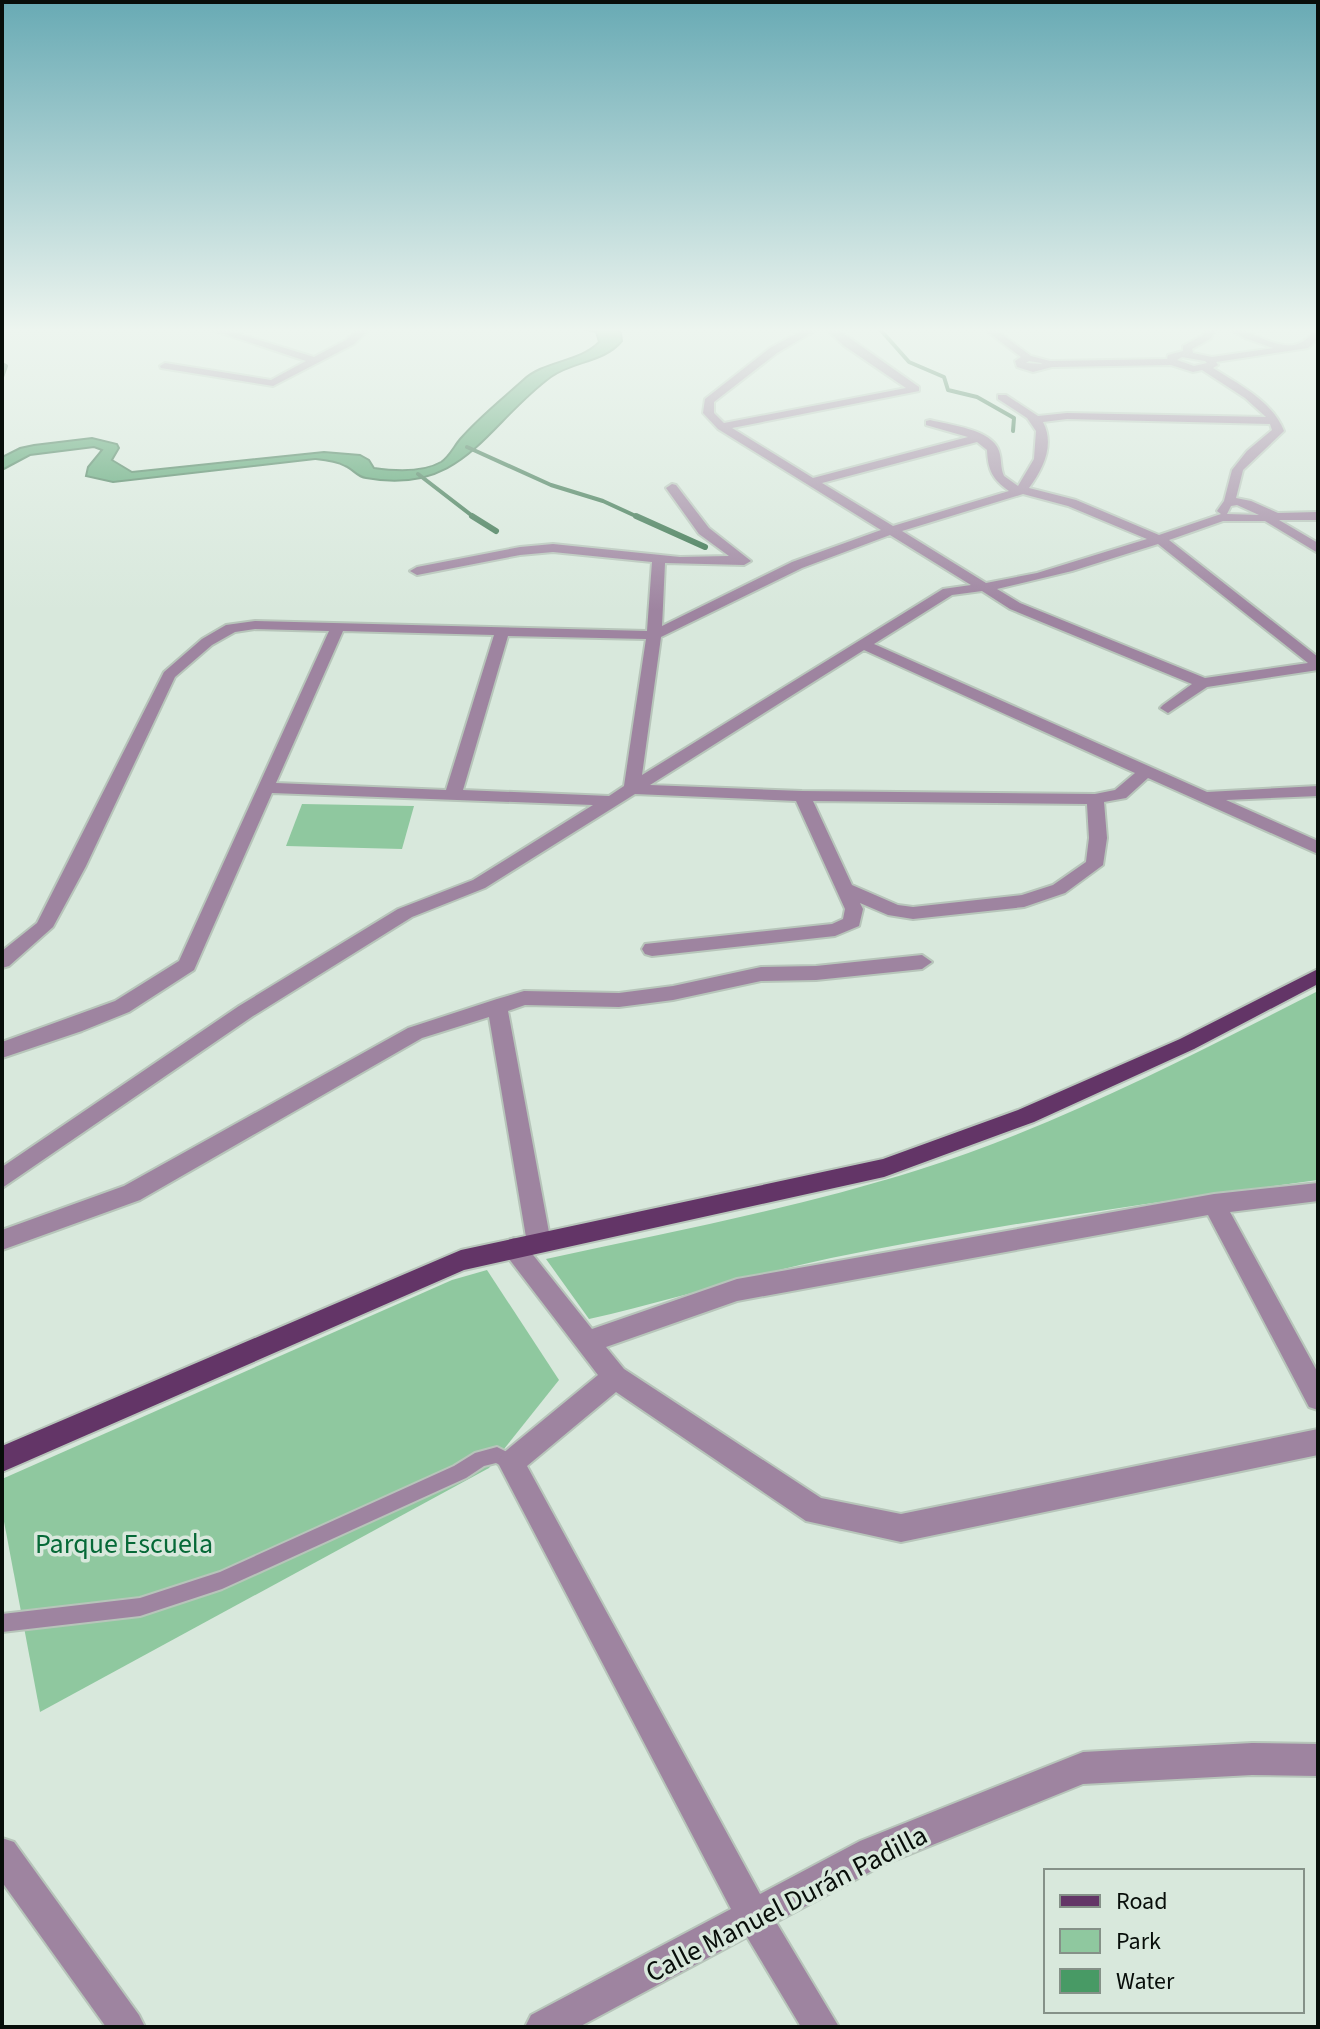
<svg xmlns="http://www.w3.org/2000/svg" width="1320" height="2029" viewBox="0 0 1320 2029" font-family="'Source Sans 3',sans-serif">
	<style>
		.green { fill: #8fc89f }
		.water { fill: #489a65; stroke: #35704a; stroke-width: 2 }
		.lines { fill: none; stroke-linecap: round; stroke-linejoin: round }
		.stream-far1 { stroke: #35704a; stroke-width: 4 }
		.stream { stroke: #35704a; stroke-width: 6 }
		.service-casing { stroke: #b7c5ba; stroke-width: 4 }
		.minor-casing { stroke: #b7c5ba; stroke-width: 4 }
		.primary-casing { stroke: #b7c5ba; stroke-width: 4 }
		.service { fill: #9e84a0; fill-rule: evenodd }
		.minor { fill: #9e84a0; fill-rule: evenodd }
		.primary { fill: #633567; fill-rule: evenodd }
		.labels { text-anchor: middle; stroke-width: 7; stroke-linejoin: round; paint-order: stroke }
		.near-park-label { font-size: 28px; fill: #066937; stroke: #d8e8dc }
		.near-street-label { font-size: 28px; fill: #080e0a; stroke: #d8e8dc }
	</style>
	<rect width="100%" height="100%" fill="#d8e8dc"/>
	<g class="green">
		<polygon points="302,804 414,806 402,849 286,846"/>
		<path d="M 1318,991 L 1318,1180 C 1156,1202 992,1225 831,1258 C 750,1275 670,1301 589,1319 L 546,1259 C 670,1232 797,1208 918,1170 C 1057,1126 1189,1057 1318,991 Z"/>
		<polygon points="487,1270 559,1380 489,1468 40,1712 2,1511 2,1479 452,1280"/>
	</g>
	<path class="water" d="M 574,327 L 614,327 L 621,333 L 622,341 C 604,363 573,361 551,377 C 486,425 463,496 366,478 C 357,477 353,469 345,466 C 336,461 325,460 315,459 L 113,482 L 86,476 L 88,467 L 102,450 L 94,447 L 30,455 L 2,470 L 2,457 L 20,448 L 34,445 L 92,438 L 117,444 L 119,448 L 112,460 L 132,472 L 324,452 L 360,455 L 369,460 L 374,468 C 395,471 422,473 441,462 C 449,457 454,446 460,439 C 479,417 502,399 523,380 C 544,360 578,363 599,342 L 596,332 Z"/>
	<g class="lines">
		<g class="stream-far1">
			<polyline points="878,327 909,362 944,377 948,390 977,397 1014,418 1013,431"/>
			<polyline points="2,364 6,366 2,377"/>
			<polyline points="467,447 551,485 603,501 640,518"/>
			<polyline points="418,474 475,518"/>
		</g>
		<g class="stream">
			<polyline points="472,516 496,531"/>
			<polyline points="636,516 705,547"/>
		</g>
		<g class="service-casing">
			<polygon id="service" points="497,1447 517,1457 519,1463 517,1469 511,1471 496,1463 484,1466 466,1478 222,1589 140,1616 2,1632 2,1614 140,1598 220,1572 454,1466 475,1453"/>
		</g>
		<g class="minor-casing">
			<g id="minor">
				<polygon points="203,327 217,327 314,357 346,340 361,327 371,327 354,344 273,386 161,368 160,366 165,363 271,380 306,361"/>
				<path d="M 809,327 L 821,327 L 777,353 L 714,402 L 714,413 L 724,423 L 906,388 L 843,345 L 824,327 L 834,327 L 919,387 L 919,391 L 732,428 L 813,478 L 968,437 L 926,425 L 926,421 L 930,420 C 949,425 992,429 999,451 C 1002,460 1000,467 1004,476 L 1018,486 L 1034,459 L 1036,431 L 1027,418 L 998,399 L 998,395 L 1006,395 L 1038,416 L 1067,413 L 1266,417 L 1245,398 L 1202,370 L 1193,372 L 1171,365 L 1052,367 L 1033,372 L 1017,367 L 1015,361 L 1021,357 L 981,327 L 992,327 L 1031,356 L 1050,361 L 1167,359 L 1168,355 L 1183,351 L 1183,346 L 1203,335 L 1207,327 L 1217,327 L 1210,339 L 1192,349 L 1193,353 L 1212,357 L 1273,348 L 1245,338 L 1225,327 C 1249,327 1280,355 1302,342 C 1308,339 1312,333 1318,330 L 1318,338 L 1308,348 L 1216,362 L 1218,365 L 1213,368 C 1240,385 1273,402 1284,431 L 1243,470 L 1236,498 L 1251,501 L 1278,513 L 1318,512 L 1318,520 L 1279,520 L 1318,543 L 1318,553 L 1265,521 L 1223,521 L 1169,540 L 1318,657 L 1318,670 L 1207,687 L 1168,713 L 1160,708 L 1163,705 L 1192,684 L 1010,609 L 982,591 L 952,595 L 874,644 L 1207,792 L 1318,786 L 1318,796 L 1226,800 L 1318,841 L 1318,854 L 1148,778 L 1126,798 L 1104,802 L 1107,838 L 1103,865 L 1065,893 L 1024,907 L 913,919 L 888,915 L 860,903 L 863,909 L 859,926 L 835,936 L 652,956 L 645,954 L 642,949 L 645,944 L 832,924 L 843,919 L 845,909 L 796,801 L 635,794 L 485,888 L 412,917 L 253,1016 L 2,1188 L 2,1167 L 239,1006 L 398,909 L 473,880 L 593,805 L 272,793 L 194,970 L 129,1012 L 82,1031 L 2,1058 L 2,1042 L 115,1001 L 179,961 L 329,631 L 255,629 L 235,632 L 212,645 L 175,677 L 86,866 L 53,927 L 9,966 L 2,968 L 2,951 L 37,923 L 164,672 L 202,639 L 226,625 L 255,621 L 647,631 L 652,562 L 553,552 L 520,555 L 417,575 L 410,571 L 417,567 L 520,547 L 553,544 L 680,557 L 729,556 L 699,534 L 666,488 L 672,484 L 676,485 L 709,528 L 751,561 L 744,565 L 665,563 L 662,626 L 792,562 L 881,530 L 718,429 L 703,413 L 705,399 L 770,348 ZM 1182,357 L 1205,361 L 1207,363 L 1194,366 L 1177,360 ZM 1029,361 L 1041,363 L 1042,364 L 1026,363 ZM 1067,419 L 1270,424 L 1272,430 L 1247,451 L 1232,470 L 1224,501 L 1217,511 L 1221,514 L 1159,535 L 1076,500 L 1029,488 C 1043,469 1055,445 1043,422 ZM 977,442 L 987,450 C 988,470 992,479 1009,491 L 893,526 L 822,483 ZM 1023,494 L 1068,506 L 1147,539 L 1037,573 L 986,583 L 902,531 ZM 1237,505 L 1259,515 L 1227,514 L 1231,506 ZM 890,535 L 971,585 L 943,589 L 642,775 L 661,637 L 802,568 ZM 1158,544 L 1308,663 L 1205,678 L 1020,603 L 997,589 L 1072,571 ZM 343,631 L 494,635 L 446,790 L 276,783 ZM 508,636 L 646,639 L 624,786 L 609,796 L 463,790 ZM 864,650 L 1135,773 L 1115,790 L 1095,794 L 802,791 L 650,785 ZM 813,801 L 1087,804 L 1089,838 L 1086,862 L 1053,885 L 1022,895 L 913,907 L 898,905 L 852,885 Z"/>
				<polygon points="922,955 932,962 922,969 816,980 761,981 673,1000 619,1007 525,1005 508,1011 551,1243 547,1250 539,1253 531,1250 527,1243 489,1017 422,1038 140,1200 2,1250 2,1230 124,1186 408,1028 497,999 524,991 619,993 673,986 761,967 816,966"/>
				<polygon points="1318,1183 1318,1201 1230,1212 1318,1373 1318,1410 1309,1407 1208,1215 737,1301 606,1347 624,1369 821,1498 901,1514 1318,1429 1318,1455 901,1542 806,1521 616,1392 527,1466 760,1894 860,1841 1083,1752 1252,1743 1318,1744 1318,1776 1252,1775 1083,1784 883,1865 776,1922 839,2027 801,2027 747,1937 579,2027 525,2027 531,2015 731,1909 498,1463 502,1454 598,1375 506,1255 502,1248 506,1241 514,1238 522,1241 592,1329 737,1279 1214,1194"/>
				<polygon points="2,1838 14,1842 139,2015 145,2027 106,2027 2,1882"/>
			</g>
		</g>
		<g class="primary-casing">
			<polygon id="primary" points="1318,969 1318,984 1194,1049 1034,1122 884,1177 464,1270 2,1472 2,1446 461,1250 883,1159 1018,1110 1180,1039"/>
		</g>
		<use href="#service" class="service"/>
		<use href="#minor" class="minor"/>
		<use href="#primary" class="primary"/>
	</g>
	<linearGradient id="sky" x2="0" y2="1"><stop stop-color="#68aab4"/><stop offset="0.54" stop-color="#edf5ef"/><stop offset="1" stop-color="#edf5ef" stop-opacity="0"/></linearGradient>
	<rect width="1320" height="611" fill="url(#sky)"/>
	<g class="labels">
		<g class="near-park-label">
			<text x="124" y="1553">Parque Escuela</text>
		</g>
		<g class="near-street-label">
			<text transform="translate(786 1903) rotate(-27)" y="10">Calle Manuel Durán Padilla</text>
		</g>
	</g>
	<rect width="1320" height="2029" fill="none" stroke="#080e0a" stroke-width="8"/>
	<rect x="1044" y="1869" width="260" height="144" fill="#d8e8dc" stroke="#859188" stroke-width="2"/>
	<rect x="1060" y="1895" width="40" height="12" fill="#633567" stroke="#859188" stroke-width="2"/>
	<text x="1116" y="1909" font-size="24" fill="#080e0a">Road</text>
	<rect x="1060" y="1929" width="40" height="24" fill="#8fc89f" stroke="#859188" stroke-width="2"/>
	<text x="1116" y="1949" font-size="24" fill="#080e0a">Park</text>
	<rect x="1060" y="1969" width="40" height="24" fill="#489a65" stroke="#859188" stroke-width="2"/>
	<text x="1116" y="1989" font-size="24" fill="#080e0a">Water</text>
</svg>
